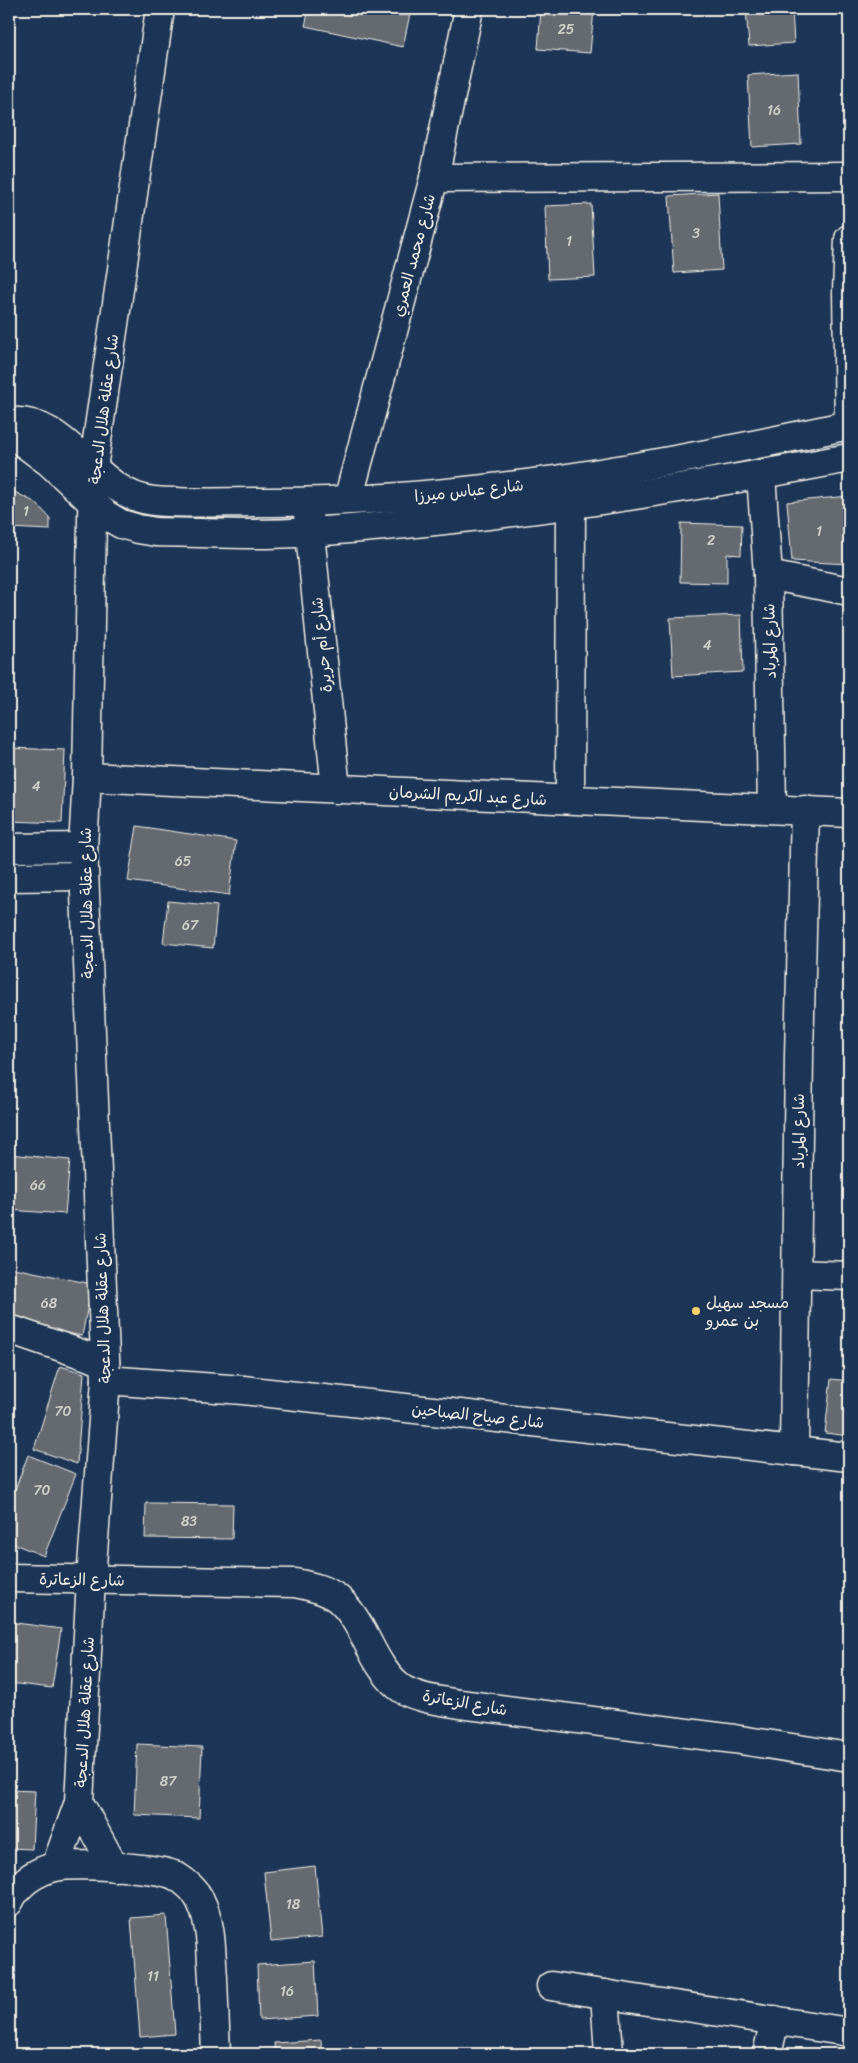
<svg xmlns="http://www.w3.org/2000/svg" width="858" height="2063" viewBox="0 0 858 2063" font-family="Sriracha,'Playpen Sans Arabic',sans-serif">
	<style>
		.building { fill: #656b71; stroke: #f4f1e8 }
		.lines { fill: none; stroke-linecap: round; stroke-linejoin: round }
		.minor-casing { stroke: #f4f1e8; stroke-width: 31 }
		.minor { stroke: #1d3557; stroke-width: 28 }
		.poi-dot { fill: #ffd166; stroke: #1d3557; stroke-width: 2 }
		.labels { text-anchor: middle; stroke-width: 4.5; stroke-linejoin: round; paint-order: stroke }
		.number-label { font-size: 14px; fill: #d0d0ca }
		.street-label { font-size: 16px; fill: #f4f1e8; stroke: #1d3557 }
		.poi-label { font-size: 16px; fill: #f4f1e8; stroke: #1d3557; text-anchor: start }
	</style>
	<rect width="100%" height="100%" fill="#1d3557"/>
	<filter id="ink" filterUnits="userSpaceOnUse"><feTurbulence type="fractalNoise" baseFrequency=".02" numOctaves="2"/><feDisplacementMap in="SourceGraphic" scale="10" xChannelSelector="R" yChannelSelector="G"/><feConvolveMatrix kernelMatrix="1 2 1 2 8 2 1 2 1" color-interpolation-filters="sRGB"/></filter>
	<g filter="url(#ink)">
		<g class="building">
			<polygon points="309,9 411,9 403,47 305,26"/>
			<polygon points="541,9 594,9 590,53 538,49"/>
			<polygon points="746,9 792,9 794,43 749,46"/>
			<polygon points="798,72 801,144 752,147 748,75"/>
			<polygon points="718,193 722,270 674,273 669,196"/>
			<polygon points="591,204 595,277 548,279 545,206"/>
			<polygon points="9,489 36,503 50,518 50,530 9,528"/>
			<polygon points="849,496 849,564 792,561 787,502"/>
			<polygon points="681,523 742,525 741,555 727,554 727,583 680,582"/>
			<polygon points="741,615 743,672 673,676 670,618"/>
			<polygon points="9,748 65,750 62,823 9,821"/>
			<polygon points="137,826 236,841 229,895 128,881"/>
			<polygon points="168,901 217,906 213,948 163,943"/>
			<polygon points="9,1154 70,1160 65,1214 9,1210"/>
			<polygon points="845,1173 849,1173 849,1253 844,1253"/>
			<polygon points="9,1267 92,1284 82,1336 9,1321"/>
			<polygon points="60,1366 84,1373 77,1464 34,1449"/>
			<polygon points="831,1379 849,1381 849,1436 825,1433"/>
			<polygon points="28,1455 76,1474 44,1556 9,1542 9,1506"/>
			<polygon points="146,1503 233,1504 232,1539 145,1538"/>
			<polygon points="9,1622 61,1629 52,1688 9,1683"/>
			<polygon points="137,1744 202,1747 199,1818 134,1815"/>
			<polygon points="9,1790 35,1791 32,1849 9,1848"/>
			<polygon points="315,1866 322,1937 271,1942 264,1872"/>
			<polygon points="166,1915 175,2034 140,2037 131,1918"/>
			<polygon points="315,1961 318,2016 259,2020 257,1965"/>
			<polygon points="321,2040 322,2054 275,2054 274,2043"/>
		</g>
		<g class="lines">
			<g class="minor-casing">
				<g id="minor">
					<polyline points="434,178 849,176"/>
					<path d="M 9,422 C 69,416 94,495 154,501 C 187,504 222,502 255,502 C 456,504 654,467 849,425"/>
					<polyline points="849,425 847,292 849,239"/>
					<path d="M 9,432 L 49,462 L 106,515 L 121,524 L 138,529 L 156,532 C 207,533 259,536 310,532 C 491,520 671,492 849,458"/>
					<polyline points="761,475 768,575 772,808"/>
					<polyline points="568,486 571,504 570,799"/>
					<polyline points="348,500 434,178 469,9"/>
					<polyline points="308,514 336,789"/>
					<polyline points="768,575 849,591"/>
					<polyline points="87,777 849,813"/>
					<polyline points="9,848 83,847"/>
					<polyline points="9,877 83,876"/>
					<polyline points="797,1274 849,1276"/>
					<polyline points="9,1329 105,1362"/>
					<polyline points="106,1380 243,1390 849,1457"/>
					<polyline points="794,1451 799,1056 805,810"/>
					<path d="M 9,1578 L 295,1583 C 309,1586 325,1589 337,1598 C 364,1620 370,1662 398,1686 C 412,1698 442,1701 460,1704 L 734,1739 L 849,1757"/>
					<polyline points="79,1802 114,1867"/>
					<polyline points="56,1866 79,1802 91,1579 106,1380 83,847 87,777 93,468 160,9"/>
					<path d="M 9,1902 C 17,1884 36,1871 55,1867 C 75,1863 159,1867 176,1876 C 186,1882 195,1890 200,1900 C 212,1924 211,1952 213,1978 C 214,2004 215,2029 216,2054"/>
					<polyline points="551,1986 849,2032"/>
					<polyline points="605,1994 609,2054"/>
					<polyline points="767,2054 775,2020"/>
				</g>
			</g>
			<use href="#minor" class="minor"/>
		</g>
	</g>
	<circle class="poi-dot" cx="696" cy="1311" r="5"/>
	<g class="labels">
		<g class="number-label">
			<text x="566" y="34">25</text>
			<text x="774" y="115">16</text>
			<text x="696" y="238">3</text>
			<text x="569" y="246">1</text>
			<text x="26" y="516">1</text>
			<text x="819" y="536">1</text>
			<text x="711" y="545">2</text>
			<text x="707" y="650">4</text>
			<text x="36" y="791">4</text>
			<text x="183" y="866">65</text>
			<text x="190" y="930">67</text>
			<text x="38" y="1190">66</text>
			<text x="49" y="1308">68</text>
			<text x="63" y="1416">70</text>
			<text x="42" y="1495">70</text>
			<text x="189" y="1526">83</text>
			<text x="168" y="1786">87</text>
			<text x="293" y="1909">18</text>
			<text x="153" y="1981">11</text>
			<text x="287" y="1996">16</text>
		</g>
		<g class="street-label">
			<text transform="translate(413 255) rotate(-75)" y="6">شارع محمد العمري</text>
			<text transform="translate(103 409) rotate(-83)" y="6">شارع عقلة هلال الدعجة</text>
			<text transform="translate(469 490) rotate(-6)" y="6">شارع عباس ميرزا</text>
			<text transform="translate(769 641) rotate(-91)" y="6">شارع المرباد</text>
			<text transform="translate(321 645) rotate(-96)" y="6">شارع أم حريرة</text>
			<text transform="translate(468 795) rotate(3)" y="6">شارع عبد الكريم الشرمان</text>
			<text transform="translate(86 903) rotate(-91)" y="6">شارع عقلة هلال الدعجة</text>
			<text transform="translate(798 1131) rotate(-90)" y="6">شارع المرباد</text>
			<text transform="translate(102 1308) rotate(-92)" y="6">شارع عقلة هلال الدعجة</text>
			<text transform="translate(478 1415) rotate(6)" y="6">شارع صياح الصباحين</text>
			<text transform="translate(82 1579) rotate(1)" y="6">شارع الزعاترة</text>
			<text transform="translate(465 1702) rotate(10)" y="6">شارع الزعاترة</text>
			<text transform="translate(84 1712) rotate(-87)" y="6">شارع عقلة هلال الدعجة</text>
		</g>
		<g class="poi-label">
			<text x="706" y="1308">مسجد سهيل<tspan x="706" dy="18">بن عمرو</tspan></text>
		</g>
	</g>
	<rect width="858" height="2063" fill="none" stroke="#1d3557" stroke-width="30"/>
	<rect x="15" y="15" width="828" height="2033" fill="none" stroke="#f4f1e8" stroke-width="2" filter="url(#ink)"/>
</svg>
